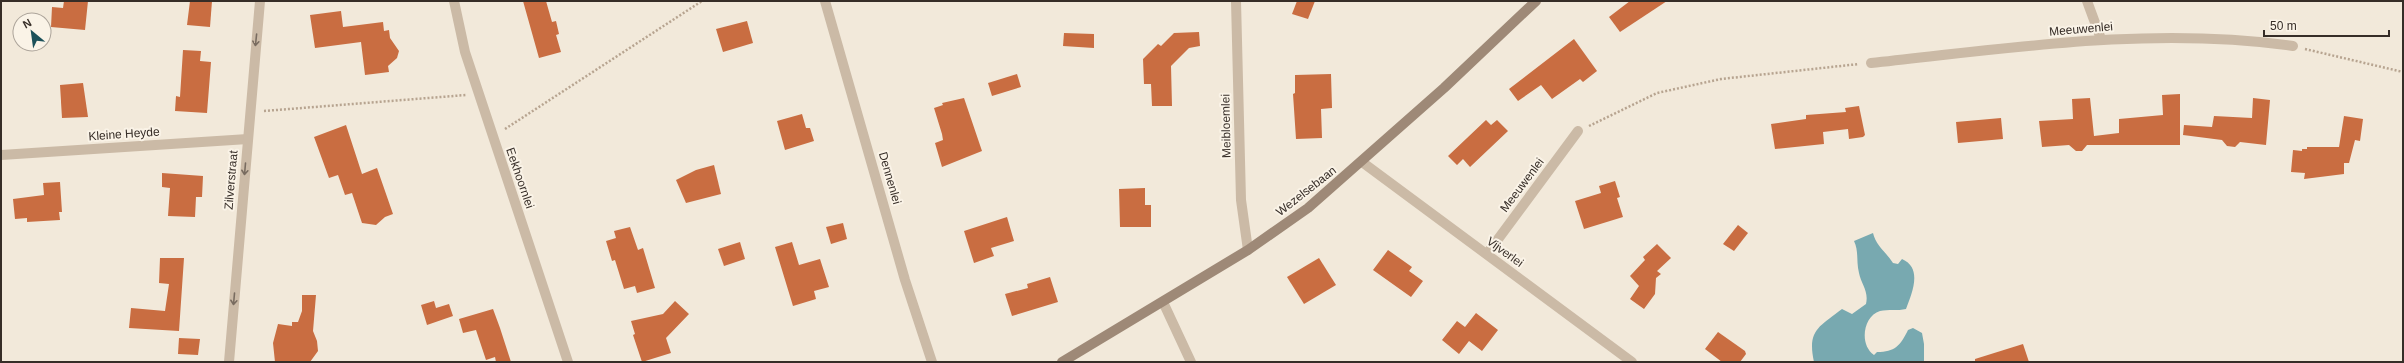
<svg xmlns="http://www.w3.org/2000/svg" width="2404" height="363" viewBox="0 0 2404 363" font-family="Helvetica,sans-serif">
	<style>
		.water { fill: #78a9b0 }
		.building { fill: #c96d41 }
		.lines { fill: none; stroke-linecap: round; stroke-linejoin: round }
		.path { stroke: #b7a490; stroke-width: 2.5; stroke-dasharray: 2 2; stroke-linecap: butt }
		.street { stroke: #cbbaa6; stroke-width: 10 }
		.secondary { stroke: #9e8977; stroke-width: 10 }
		.oneway { stroke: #796c60 }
		.labels { text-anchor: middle; stroke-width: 4; stroke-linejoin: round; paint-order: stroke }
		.street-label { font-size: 12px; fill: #362d27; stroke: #faf3e7 }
	</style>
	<rect width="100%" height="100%" fill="#f2e9da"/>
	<path class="water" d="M 1873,233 C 1876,246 1886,252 1893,263 L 1898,264 L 1902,259 C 1923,268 1912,293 1906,309 C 1898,311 1888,309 1880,311 C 1863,316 1859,345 1874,355 L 1877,352 C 1895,352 1900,346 1908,330 L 1913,328 L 1922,333 L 1924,344 L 1924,362 L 1814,362 C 1807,330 1819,327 1842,309 L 1852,314 L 1866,304 C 1869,291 1861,284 1859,273 C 1856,261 1859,251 1854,241 Z"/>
	<g class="building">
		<polygon points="64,1 88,1 85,30 51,27 52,7 63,8"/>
		<polygon points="190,1 212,1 210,27 187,25"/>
		<polygon points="523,1 546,1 552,22 556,21 559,34 556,35 561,52 539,58"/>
		<polygon points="1297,1 1315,1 1308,19 1292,14"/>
		<polygon points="1630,1 1667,1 1620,32 1609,17"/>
		<polygon points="341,11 343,27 383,22 384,31 389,30 390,38 399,51 397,58 388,66 389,72 365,75 361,42 315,48 310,15"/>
		<polygon points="747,21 753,43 723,52 716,29"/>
		<polygon points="1199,32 1200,46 1189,48 1171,66 1172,106 1152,106 1151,84 1144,84 1143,59 1158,44 1161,46 1174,33"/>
		<polygon points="1064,33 1094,34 1094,48 1063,46"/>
		<polygon points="1574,39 1597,71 1583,82 1580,79 1552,99 1541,85 1518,101 1509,89"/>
		<polygon points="183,50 201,51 200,61 211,62 207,113 175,111 176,96 180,97"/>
		<polygon points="1017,74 1021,87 992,96 988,83"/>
		<polygon points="1331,74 1332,108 1321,109 1322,138 1296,139 1293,94 1295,93 1295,75"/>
		<polygon points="83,83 88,117 62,118 60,85"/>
		<polygon points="2180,94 2180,145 2087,145 2082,151 2076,151 2069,145 2042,147 2039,121 2073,119 2072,99 2090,98 2094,136 2119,133 2119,119 2163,115 2162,95"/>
		<polygon points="964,98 982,151 942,167 935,143 943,140 942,134 934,108 943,105 942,103"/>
		<polygon points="2253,98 2270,100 2266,145 2240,142 2235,147 2227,146 2222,140 2183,135 2184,125 2212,127 2214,116 2252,118"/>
		<polygon points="1859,106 1865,135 1863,137 1849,139 1848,129 1823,132 1824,144 1775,149 1771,124 1806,119 1806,115 1846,112 1845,108"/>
		<polygon points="802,114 806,128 810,128 814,141 785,150 777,121"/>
		<polygon points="2344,116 2363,119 2360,141 2355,140 2349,163 2344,163 2344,174 2304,179 2305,173 2291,172 2293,150 2302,151 2302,149 2307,149 2307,147 2339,147"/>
		<polygon points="2001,118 2003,139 1958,143 1956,122"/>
		<polygon points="1486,120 1491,125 1497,120 1508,131 1470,167 1463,159 1457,165 1448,156"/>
		<polygon points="346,125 362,174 377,168 393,214 385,217 376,225 362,223 352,193 345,195 338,175 329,178 314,137"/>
		<polygon points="714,165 721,194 686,203 676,180 696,170"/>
		<polygon points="162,173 203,176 202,197 196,197 195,217 168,216 170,188 162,187"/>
		<polygon points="1615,181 1620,197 1617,198 1623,217 1584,229 1575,201 1601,193 1599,186"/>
		<polygon points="60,182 62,212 59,212 60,220 27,222 27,218 15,219 13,199 44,195 43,183"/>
		<polygon points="1145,188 1145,205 1151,205 1151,227 1120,227 1119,189"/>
		<polygon points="1007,217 1014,241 991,248 994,256 974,263 964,231"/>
		<polygon points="843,223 847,239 831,244 826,227"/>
		<polygon points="1738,225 1748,233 1734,251 1723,244"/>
		<polygon points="630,227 638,250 643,248 655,288 637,293 635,286 624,289 615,260 612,261 606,241 616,238 614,231"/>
		<polygon points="740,242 745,259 724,266 718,249"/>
		<polygon points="792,242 799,265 820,259 829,287 814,291 816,299 793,306 775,247"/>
		<polygon points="1657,244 1671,258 1657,271 1661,274 1656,278 1655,294 1644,309 1630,299 1639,286 1630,276 1645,260 1643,257"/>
		<polygon points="1388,250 1412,267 1409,271 1423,281 1411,297 1373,270"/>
		<polygon points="160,258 184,258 179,331 129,328 131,308 165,311 169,284 159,283"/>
		<polygon points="1319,258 1336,285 1304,304 1287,277"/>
		<polygon points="1050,277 1058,302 1012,316 1005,294 1028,288 1027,284"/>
		<polygon points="302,295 316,295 313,331 317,341 318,351 310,362 275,362 273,343 278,324 292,326 292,322 298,322 302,311"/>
		<polygon points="434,301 436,308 449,304 453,316 427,325 421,305"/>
		<polygon points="675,301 689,314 666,338 671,353 642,362 633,335 635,334 631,321 663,314"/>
		<polygon points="493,309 500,328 511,362 496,362 495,357 486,360 476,330 463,333 459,319"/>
		<polygon points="1476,313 1498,330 1482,351 1469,341 1459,354 1442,340 1457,321 1465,327"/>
		<polygon points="1718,332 1745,351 1746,354 1740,362 1722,362 1705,349"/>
		<polygon points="179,338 200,339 198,355 178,354"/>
		<polygon points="2023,344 2029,362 1975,362 1975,359"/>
	</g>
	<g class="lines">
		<g class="path">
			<polyline points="2305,49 2403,72"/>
			<polyline points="264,111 466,95"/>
			<polyline points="1589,126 1657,93 1721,79 1859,64"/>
			<polyline points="505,129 702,1"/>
		</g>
		<g class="street">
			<polyline points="454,1 465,52 568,362"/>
			<polyline points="825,1 905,280 932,362"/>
			<polyline points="1236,1 1241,200 1248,250"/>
			<polyline points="2087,1 2101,39"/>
			<path d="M 1871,63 C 2011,48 2153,26 2293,46"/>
			<polyline points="1,155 248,139"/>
			<polyline points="1362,162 1632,362"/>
			<polyline points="1487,254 1578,131"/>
			<polyline points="1163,302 1191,362"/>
			<polyline points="229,362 260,1"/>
		</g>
		<polyline class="secondary" points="1062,362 1248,250 1308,208 1444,88 1536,1"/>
	</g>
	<defs><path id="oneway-shaft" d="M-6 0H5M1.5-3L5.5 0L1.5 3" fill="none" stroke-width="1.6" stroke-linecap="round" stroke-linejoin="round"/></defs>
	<g class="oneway">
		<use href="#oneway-shaft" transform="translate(256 40) rotate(96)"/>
		<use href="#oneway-shaft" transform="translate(245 169) rotate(95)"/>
		<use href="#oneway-shaft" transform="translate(234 299) rotate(95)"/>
	</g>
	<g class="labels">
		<g class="street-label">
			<text transform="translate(2081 29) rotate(-5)" y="4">Meeuwenlei</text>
			<text transform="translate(1226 126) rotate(-91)" y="4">Meibloemlei</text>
			<text transform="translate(124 134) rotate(-4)" y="4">Kleine Heyde</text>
			<text transform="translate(520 178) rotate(71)" y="4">Eekhoornlei</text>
			<text transform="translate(890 178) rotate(74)" y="4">Dennenlei</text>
			<text transform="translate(231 180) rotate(-85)" y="4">Zilverstraat</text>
			<text transform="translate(1522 185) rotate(-53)" y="4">Meeuwenlei</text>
			<text transform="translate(1306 191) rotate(-38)" y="4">Wezelsebaan</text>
			<text transform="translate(1505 252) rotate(36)" y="4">Vijverlei</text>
		</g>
	</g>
	<rect width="2404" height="363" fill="none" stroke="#362d27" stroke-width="4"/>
	<g transform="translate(32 32) rotate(331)"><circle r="19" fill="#faf3e7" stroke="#aca49a"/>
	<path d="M0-3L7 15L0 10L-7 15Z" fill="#1b5059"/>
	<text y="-6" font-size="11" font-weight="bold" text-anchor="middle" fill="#362d27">N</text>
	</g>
	<path d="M2264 30v6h125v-6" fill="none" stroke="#362d27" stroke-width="2"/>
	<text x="2270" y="30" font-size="12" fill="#362d27" stroke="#faf3e7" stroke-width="3" paint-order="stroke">50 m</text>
</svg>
